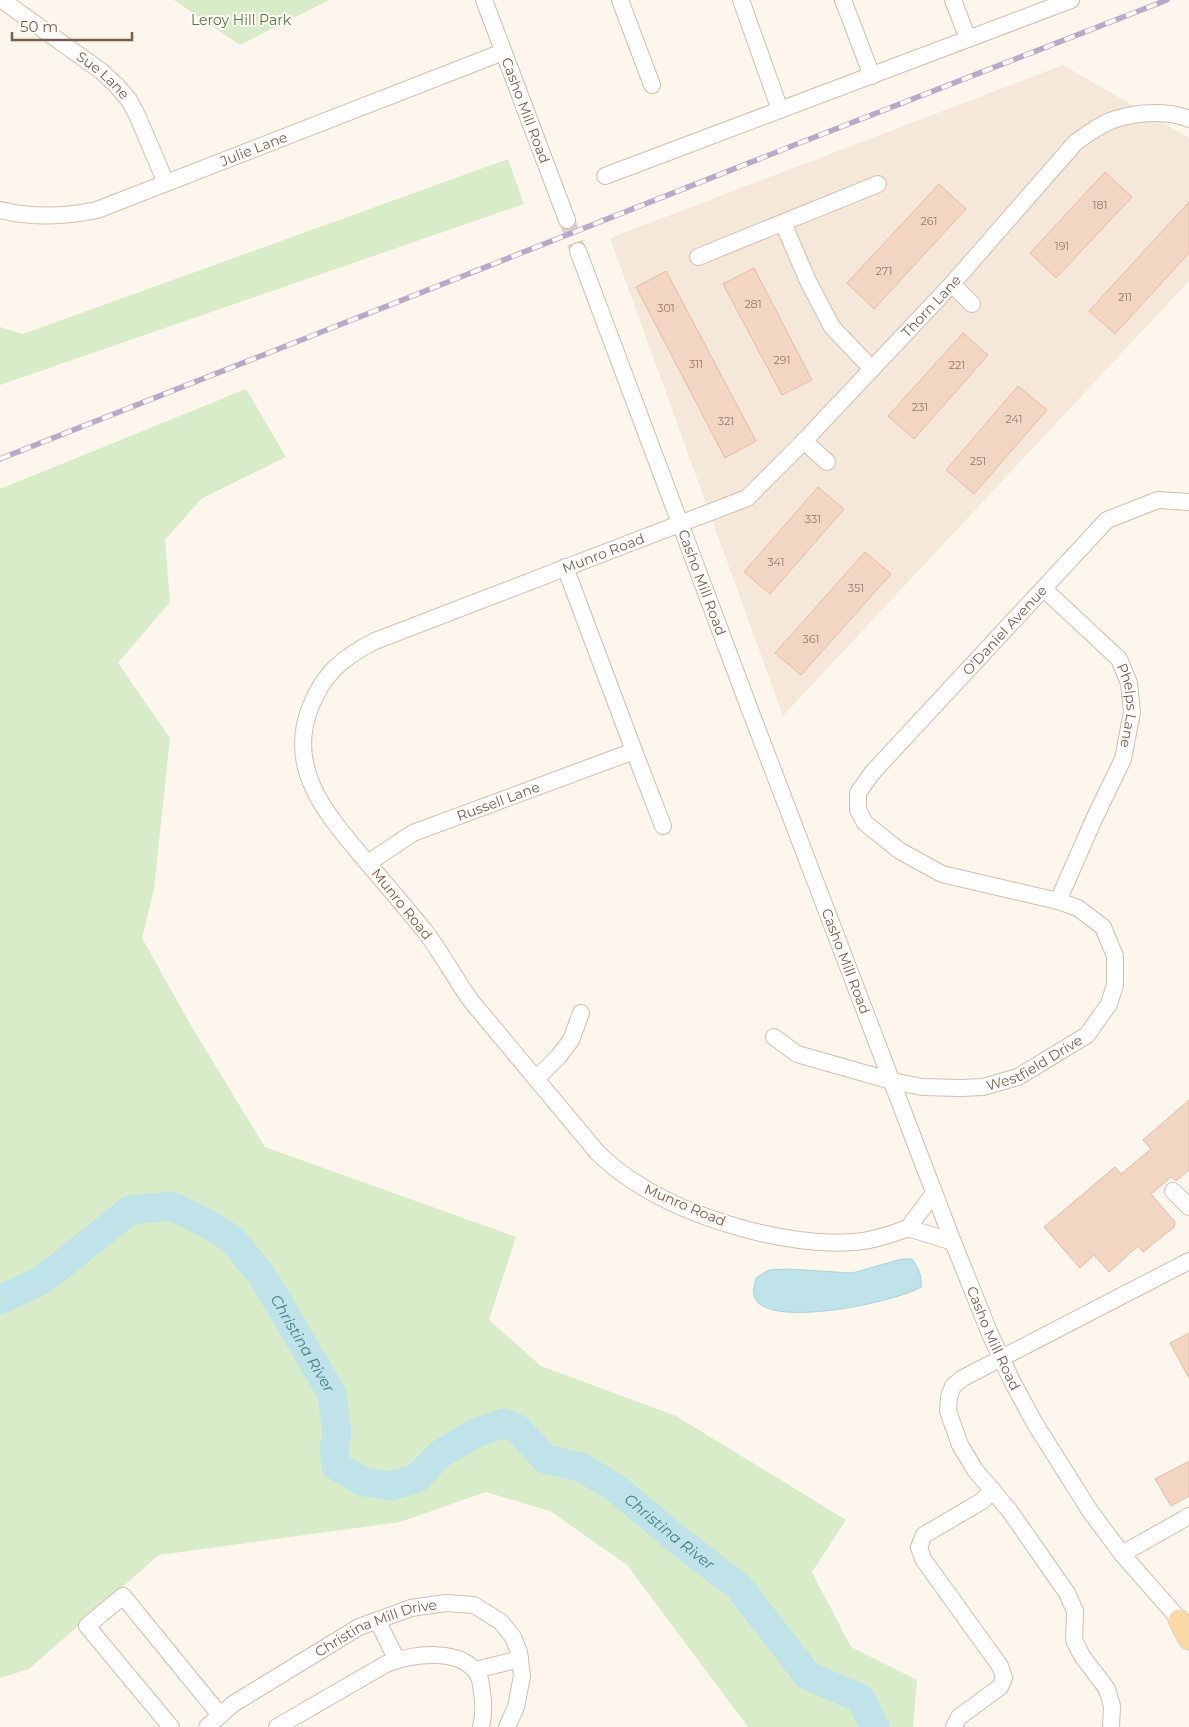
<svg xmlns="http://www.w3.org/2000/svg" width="1189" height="1727" viewBox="0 0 1189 1727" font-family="Montserrat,sans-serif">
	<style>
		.residential { fill: #f5e8da }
		.green { fill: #d8ecc9 }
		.water { fill: #bfe3e8; stroke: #a5d3da }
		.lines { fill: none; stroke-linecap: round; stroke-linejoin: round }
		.river { stroke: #bfe3e8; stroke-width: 29 }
		.building { fill: #f3d5c3; stroke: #e6bba3 }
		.minor-tunnel { stroke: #dcd0c4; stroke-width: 16; stroke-dasharray: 16 8; stroke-linecap: butt }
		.minor-casing { stroke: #d1beb0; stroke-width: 18 }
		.major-casing { stroke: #dad1cd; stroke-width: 23 }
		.minor { stroke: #fff; stroke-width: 16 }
		.major { stroke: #fbd9a5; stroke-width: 21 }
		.rail-casing { stroke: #b9a8c9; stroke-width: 5.5 }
		.rail { stroke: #fffaf3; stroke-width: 4; stroke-dasharray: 11; stroke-linecap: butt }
		.labels { text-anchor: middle; stroke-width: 4; stroke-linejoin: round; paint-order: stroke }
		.number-label { font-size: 11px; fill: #987a6a }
		.park-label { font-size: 14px; fill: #537a41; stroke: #fffaf3 }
		.street-label { font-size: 14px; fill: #7a5c4d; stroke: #fffaf3 }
		.water-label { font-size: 15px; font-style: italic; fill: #437c86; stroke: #fffaf3 }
	</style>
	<rect width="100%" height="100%" fill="#fdf6ec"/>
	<polygon class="residential" points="1063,65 1189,138 1189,281 783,716 610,238"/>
	<g class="green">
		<polygon points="174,0 329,0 240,45"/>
		<polygon points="508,159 524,204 0,385 0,327 23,334"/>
		<polygon points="246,389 286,457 201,499 165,540 170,602 118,663 170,738 154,889 142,938 193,1029 265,1147 516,1237 489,1320 541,1366 676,1416 846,1520 812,1572 851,1647 917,1680 913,1727 748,1727 627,1565 550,1511 486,1492 400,1522 159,1555 29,1669 0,1678 0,489"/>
	</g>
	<path class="water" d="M 902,1259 L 912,1259 C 919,1268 922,1276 921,1287 C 896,1302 774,1328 756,1300 C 752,1293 754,1285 756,1278 L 769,1270 L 787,1269 L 852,1273 Z"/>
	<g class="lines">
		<path class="river" id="s1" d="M 0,1300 L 42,1280 L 130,1210 L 171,1206 L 206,1223 L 232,1239 L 263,1277 L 332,1394 L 337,1434 L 334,1449 L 336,1466 L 364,1482 L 390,1486 L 416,1479 L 440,1454 L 476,1433 L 504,1423 L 518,1429 L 545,1459 L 581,1467 L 618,1490 L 678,1540 L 739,1587 L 808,1676 L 860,1698 L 875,1727"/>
	</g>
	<g class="building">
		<polygon points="1105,172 1132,197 1056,278 1030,253"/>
		<polygon points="939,184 966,209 874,309 847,283"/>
		<polygon points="1189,202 1189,253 1115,334 1089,311"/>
		<polygon points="754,268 812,380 782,395 723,284"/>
		<polygon points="666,271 756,441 725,458 636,287"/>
		<polygon points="963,333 988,355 914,439 888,416"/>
		<polygon points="1018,386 1047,410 974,494 946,470"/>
		<polygon points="818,487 844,509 770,594 744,572"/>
		<polygon points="865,552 891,574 801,675 775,653"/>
		<polygon points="1189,1100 1189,1170 1176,1181 1171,1177 1151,1194 1175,1222 1174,1227 1143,1252 1138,1246 1109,1272 1094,1255 1080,1268 1044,1227 1115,1167 1121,1174 1151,1149 1143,1140"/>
		<polygon points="1189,1333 1189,1378 1170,1343"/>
		<polygon points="1189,1461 1189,1496 1171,1506 1155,1479"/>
	</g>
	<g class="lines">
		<polyline class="minor-tunnel" points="567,220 578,251"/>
		<g class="minor-casing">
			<g id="minor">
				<path id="s2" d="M 2,0 L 101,71 L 116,85 L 129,100 L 137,115 L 166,183"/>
				<path id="s3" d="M 484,0 L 567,220"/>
				<polyline points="620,0 652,85"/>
				<polyline points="741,0 780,110"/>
				<polyline points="843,0 872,76"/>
				<polyline points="953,0 968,39"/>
				<polyline points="605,176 1071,0"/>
				<path id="s4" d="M 0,210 C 33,218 64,217 97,210 L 503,52"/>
				<polyline points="783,223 808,281 832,327 872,369"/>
				<path id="s5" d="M 578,251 L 753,718 L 953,1242 L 990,1334 L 1012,1381 L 1034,1422 L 1090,1511 L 1122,1554 L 1187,1628"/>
				<polyline points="698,257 878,184"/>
				<polyline points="952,284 972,304"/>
				<polyline points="804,441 827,462"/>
				<path id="s6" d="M 1044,589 L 1119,659 L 1129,683 L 1132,712 L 1123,759 L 1095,817 L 1058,901"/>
				<polyline points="634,751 663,826"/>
				<path id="s7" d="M 368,863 L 413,833 L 634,751 L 565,567"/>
				<path id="s8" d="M 774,1037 L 797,1054 L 892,1081 L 922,1087 L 960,1088 L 983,1087 L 1018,1077 L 1087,1035 L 1109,1004 L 1115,985 L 1115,956 L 1103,927 L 1078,908 L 1058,901 L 942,874 L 900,851 L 865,823 L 858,810 L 858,793 L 872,773 L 1107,520 L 1158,500 L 1189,502"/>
				<polyline points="536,1079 559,1056 571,1040 581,1013"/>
				<polyline points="1173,1191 1189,1207"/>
				<polyline points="934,1193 908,1228 953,1242"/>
				<path id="s9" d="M 908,1228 C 890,1235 872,1241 853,1242 C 787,1247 692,1219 636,1183 C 622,1174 609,1164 597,1152 L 472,1002 C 455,979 442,953 424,930 C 405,907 385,883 365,860 C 328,816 286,770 310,708 C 323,674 343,657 375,641 L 747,498 L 804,441 L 952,284 L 1076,142 C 1089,133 1102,123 1116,119 C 1138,112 1168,110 1189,119"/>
				<polyline points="1122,1554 1189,1516"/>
				<polyline points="378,1622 397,1660"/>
				<polyline points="475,1670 520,1659"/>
				<polyline points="171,1727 87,1626 123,1596 220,1715"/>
				<path id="s10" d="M 207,1727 L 233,1704 L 359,1627 L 411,1608 L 446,1603 L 474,1605 L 501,1622 L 513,1637 L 519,1652 L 522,1676 L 516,1707 L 507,1727"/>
				<path d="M 277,1727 L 386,1664 C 412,1654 464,1646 479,1677 C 481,1681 481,1687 482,1692 C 484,1705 484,1715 481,1727"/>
				<polyline points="954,1727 959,1717 1000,1687 1004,1678 1000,1666 923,1559 919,1547 924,1535 982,1501 993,1490"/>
				<polyline points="1111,1727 1112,1706 1107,1689 1082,1656 1074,1640 1075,1611 1067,1593 1009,1510 975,1470 960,1445 948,1411 949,1397 953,1386 963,1378 1189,1261"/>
			</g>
		</g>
		<g class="major-casing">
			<polyline id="major" points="1179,1620 1189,1639"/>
		</g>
		<use href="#minor" class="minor"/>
		<use href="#major" class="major"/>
		<g class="rail-casing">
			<polyline id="rail" points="0,459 797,144 1167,0"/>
		</g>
		<use href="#rail" class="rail"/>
	</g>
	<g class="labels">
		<g class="number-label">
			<text x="1100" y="209">181</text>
			<text x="929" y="225">261</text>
			<text x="1062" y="250">191</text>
			<text x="884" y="275">271</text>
			<text x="1125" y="301">211</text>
			<text x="753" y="308">281</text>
			<text x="666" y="312">301</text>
			<text x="782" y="364">291</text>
			<text x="696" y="368">311</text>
			<text x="957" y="369">221</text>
			<text x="920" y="411">231</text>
			<text x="1014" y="423">241</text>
			<text x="726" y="425">321</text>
			<text x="978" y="465">251</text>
			<text x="813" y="523">331</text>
			<text x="776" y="566">341</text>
			<text x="856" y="592">351</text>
			<text x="811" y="643">361</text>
		</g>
		<g class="park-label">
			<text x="241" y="25">Leroy Hill Park</text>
		</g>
		<g class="street-label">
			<text dy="5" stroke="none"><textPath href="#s2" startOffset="126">Sue Lane</textPath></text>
			<text dy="5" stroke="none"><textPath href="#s3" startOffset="118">Casho Mill Road</textPath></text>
			<text dy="5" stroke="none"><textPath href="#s4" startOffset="266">Julie Lane</textPath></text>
			<text dy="5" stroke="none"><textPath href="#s9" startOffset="1640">Thorn Lane</textPath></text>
			<text dy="5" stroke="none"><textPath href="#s9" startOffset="1220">Munro Road</textPath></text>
			<text dy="5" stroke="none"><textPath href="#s5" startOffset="354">Casho Mill Road</textPath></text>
			<text dy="5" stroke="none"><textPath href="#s8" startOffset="970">O'Daniel Avenue</textPath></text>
			<text dy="5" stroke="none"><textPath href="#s6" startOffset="151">Phelps Lane</textPath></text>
			<text dy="5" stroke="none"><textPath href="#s7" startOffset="145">Russell Lane</textPath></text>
			<text transform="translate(402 904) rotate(51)" y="5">Munro Road</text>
			<text dy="5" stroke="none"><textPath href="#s5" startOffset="759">Casho Mill Road</textPath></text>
			<text dy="5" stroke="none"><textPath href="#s8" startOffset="276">Westfield Drive</textPath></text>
			<text transform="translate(685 1205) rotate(23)" y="5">Munro Road</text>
			<text dy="5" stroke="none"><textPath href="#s5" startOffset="1164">Casho Mill Road</textPath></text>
			<text dy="5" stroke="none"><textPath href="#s10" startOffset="198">Christina Mill Drive</textPath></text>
		</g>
		<g class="water-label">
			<text dy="5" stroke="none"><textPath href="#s1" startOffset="396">Christina River</textPath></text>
			<text dy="5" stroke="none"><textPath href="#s1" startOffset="921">Christina River</textPath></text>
		</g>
	</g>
	<path d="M12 32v8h120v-8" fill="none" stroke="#7a5c4d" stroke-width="2.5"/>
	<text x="20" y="32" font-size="15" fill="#7a5c4d" stroke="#fffaf3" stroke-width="4" paint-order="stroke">50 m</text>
</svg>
